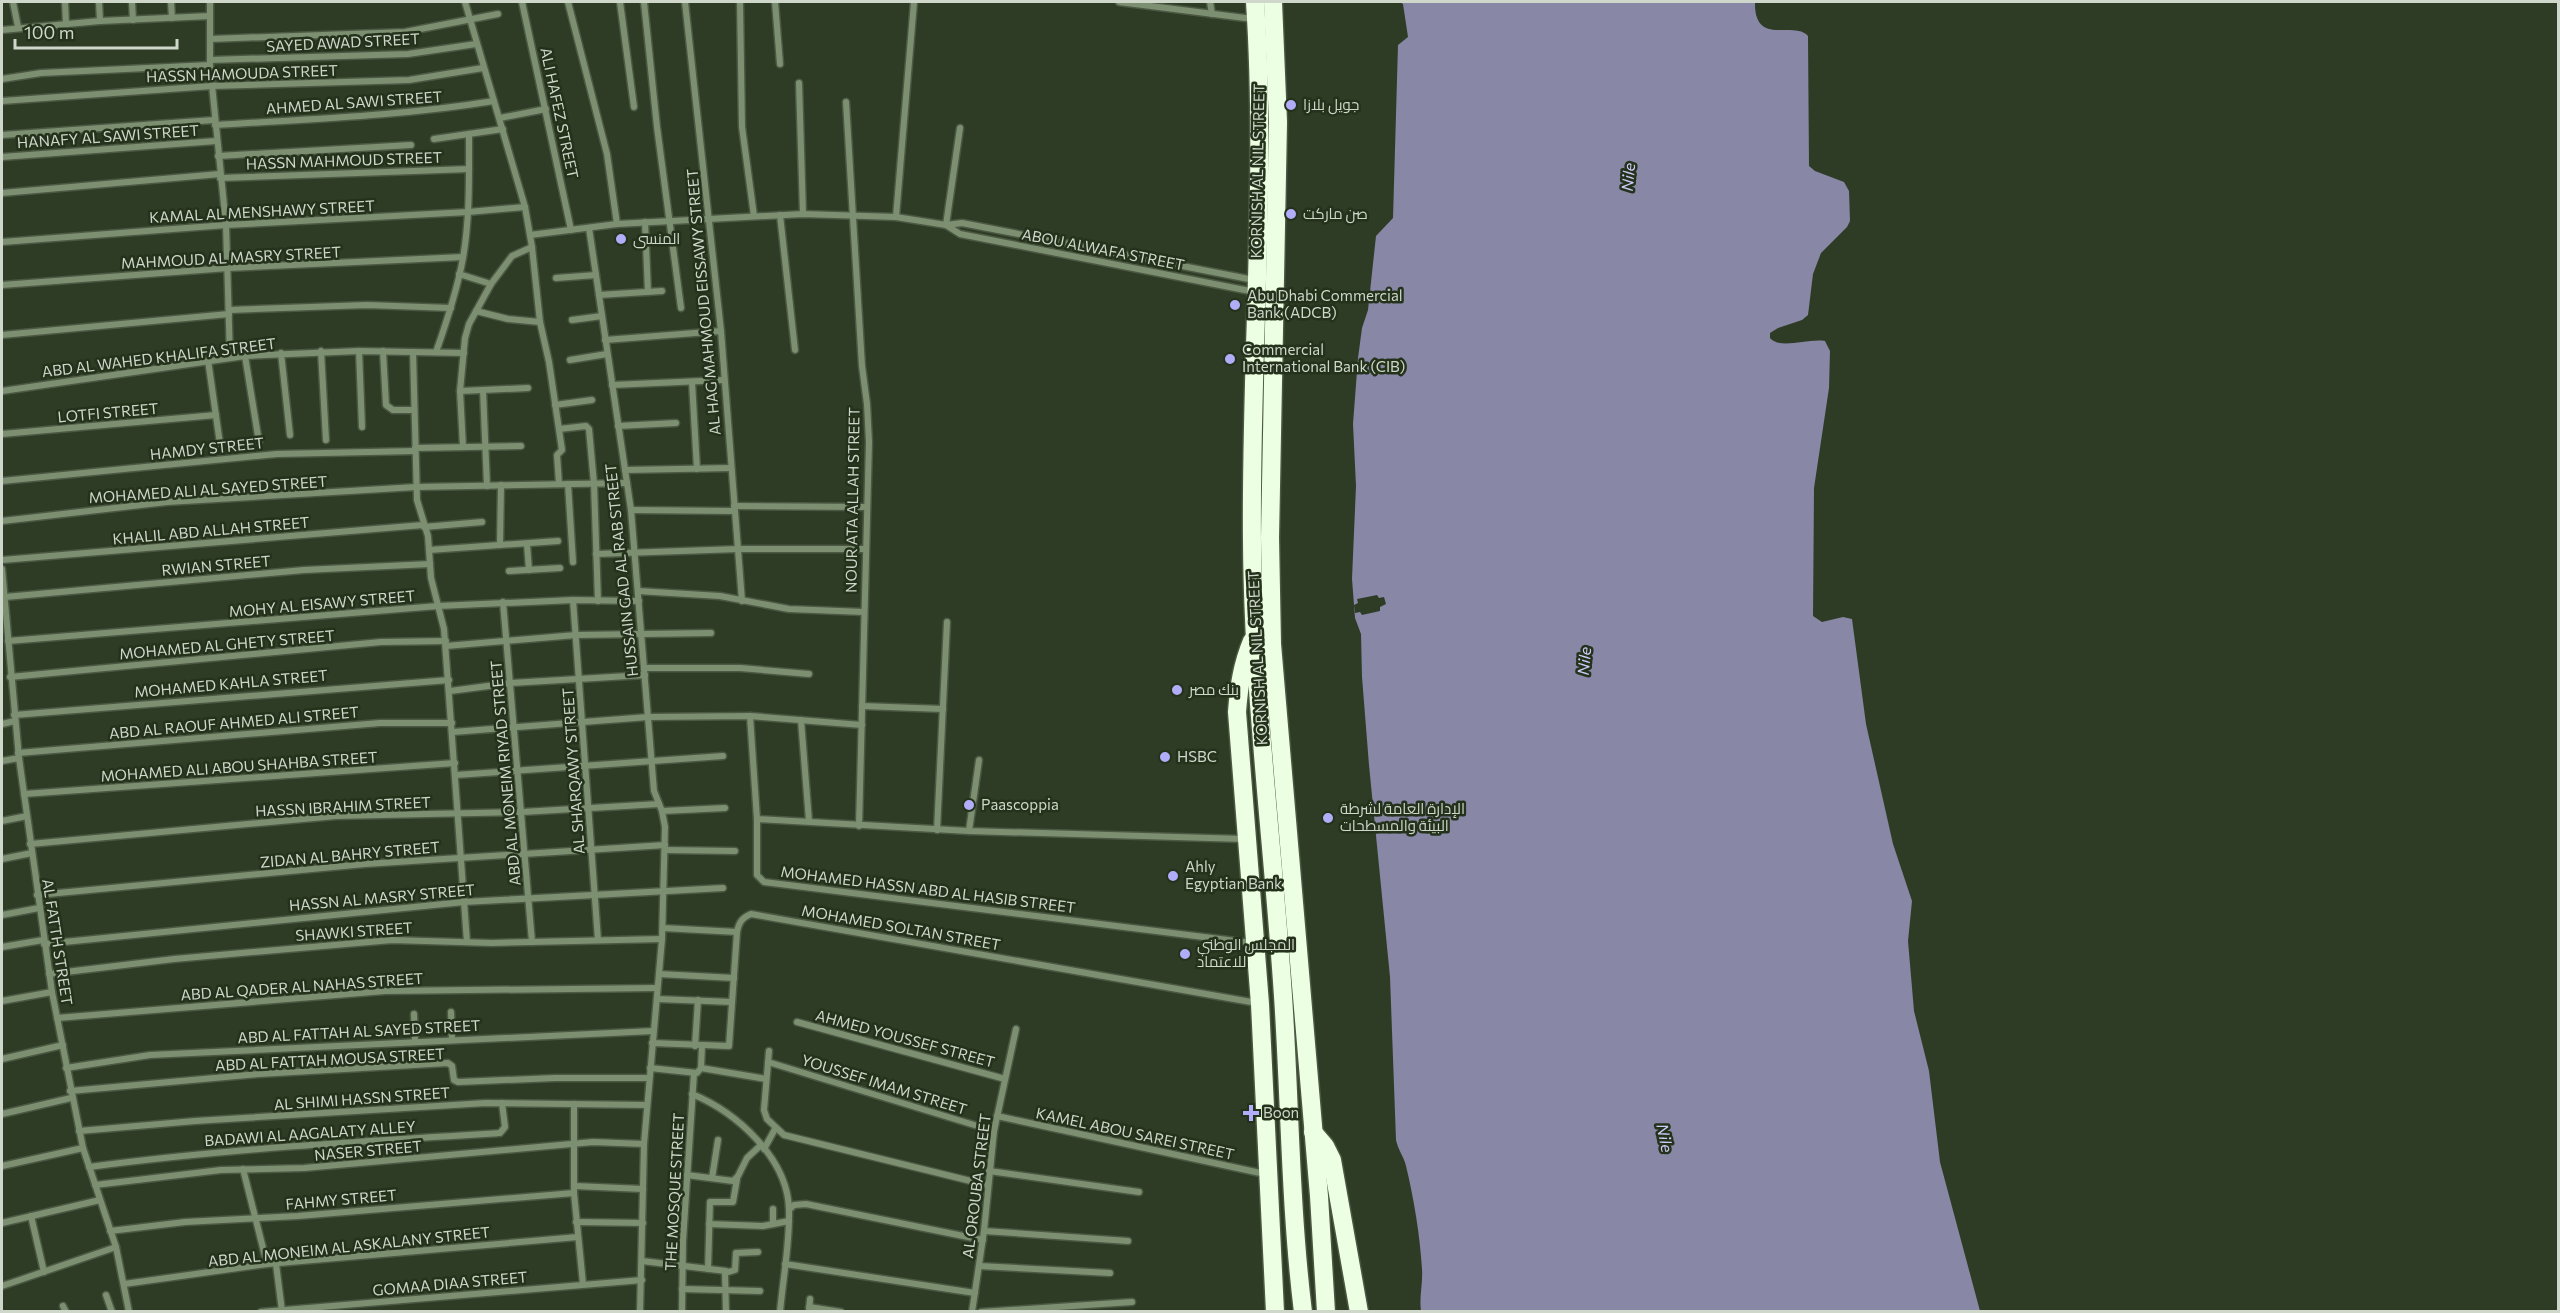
<svg xmlns="http://www.w3.org/2000/svg" width="2560" height="1313" viewBox="0 0 2560 1313" font-family="Commissioner,Cairo,sans-serif">
	<style>
		.water { fill: #8887a6 }
		.pier { fill: #2e3c25 }
		.lines { fill: none; stroke-linecap: round; stroke-linejoin: round }
		.street-casing { stroke: #4b5843; stroke-width: 9 }
		.highway-casing { stroke: #4b5843; stroke-width: 21 }
		.street { stroke: #7c8f71; stroke-width: 6 }
		.highway { stroke: #edffe2; stroke-width: 18 }
		.poi-dot { fill: #b2adf9; stroke: #24321b; stroke-width: 2 }
		.labels { text-anchor: middle; stroke-width: 5; stroke-linejoin: round; paint-order: stroke }
		.street-label { font-size: 15px; fill: #ced7c9; stroke: #24321b }
		.poi-label { font-size: 15px; fill: #ced7c9; stroke: #24321b; text-anchor: start }
		.water-label { font-size: 16px; font-style: italic; fill: #cdcbf7; stroke: #24321b }
	</style>
	<rect width="100%" height="100%" fill="#2e3c25"/>
	<path class="water" d="M 1400,2 L 1755,2 C 1754,47 1794,20 1808,36 L 1809,166 L 1815,171 L 1844,182 L 1849,191 L 1850,221 L 1847,227 L 1821,253 L 1813,274 L 1808,315 L 1802,320 L 1778,328 L 1770,333 L 1770,338 C 1780,350 1808,338 1825,341 L 1830,351 L 1829,388 L 1814,488 L 1813,616 L 1822,622 L 1843,617 L 1852,619 L 1866,724 L 1893,844 L 1912,901 L 1908,941 L 1914,1011 L 1929,1071 L 1940,1162 L 1980,1311 L 1421,1311 C 1419,1297 1423,1284 1422,1269 C 1420,1236 1414,1199 1406,1166 C 1404,1157 1398,1150 1396,1140 L 1390,977 L 1369,765 L 1362,677 L 1361,634 L 1355,618 L 1352,579 L 1356,486 L 1353,424 L 1358,358 L 1362,328 L 1368,310 L 1376,236 L 1393,218 L 1398,45 L 1408,37 L 1403,4 Z"/>
	<polygon class="pier" points="1377,595 1379,598 1384,597 1386,604 1380,607 1380,611 1362,615 1360,612 1355,613 1354,605 1358,603 1357,599"/>
	<g class="lines">
		<g class="street-casing">
			<g id="street">
				<polyline points="13,2 18,27"/>
				<polyline points="65,2 66,24"/>
				<polyline points="99,2 100,21"/>
				<polyline points="132,2 133,20"/>
				<polyline points="171,2 172,18"/>
				<polyline points="210,2 210,65 226,225 230,358"/>
				<polyline points="465,2 525,207 532,247 540,322 549,362 562,450 557,455 559,484"/>
				<polyline points="522,2 571,230"/>
				<polyline points="568,2 607,154 617,224"/>
				<polyline points="620,2 634,107"/>
				<polyline points="644,2 657,127 681,308"/>
				<polyline points="685,2 721,331 742,601"/>
				<polyline points="740,2 742,127 754,216"/>
				<polyline points="775,2 780,64"/>
				<polyline points="1119,2 1253,19"/>
				<polyline points="1210,2 1212,14"/>
				<polyline points="2,30 100,21 210,16"/>
				<polyline points="210,39 405,32 498,14"/>
				<polyline points="210,60 408,54 476,44"/>
				<polyline points="2,79 41,73 210,65"/>
				<polyline points="799,83 803,214"/>
				<polyline points="2,101 212,86 409,80 483,68"/>
				<polyline points="846,102 862,366 867,404 869,442 859,826"/>
				<polyline points="500,118 546,109"/>
				<path d="M 215,125 C 309,119 401,116 494,101"/>
				<polyline points="2,135 214,120"/>
				<polyline points="434,139 503,129"/>
				<polyline points="218,156 411,145"/>
				<polyline points="2,157 216,141"/>
				<polyline points="220,178 469,169"/>
				<polyline points="2,193 220,174"/>
				<polyline points="780,215 795,350"/>
				<polyline points="896,217 914,2"/>
				<polyline points="645,222 648,292"/>
				<polyline points="946,225 960,234 1255,292"/>
				<polyline points="946,225 960,128"/>
				<polyline points="589,228 631,510 654,791 662,811 665,827 662,939 644,1144 640,1312"/>
				<polyline points="530,235 617,224 803,214 896,217 946,225 962,223 1254,280"/>
				<polyline points="2,242 226,225 468,212 525,207"/>
				<polyline points="459,274 491,284"/>
				<polyline points="556,278 596,275"/>
				<polyline points="2,285 228,268 463,257"/>
				<polyline points="599,295 662,291"/>
				<polyline points="229,310 367,305 451,308"/>
				<polyline points="476,311 508,319 540,322"/>
				<polyline points="572,320 602,316"/>
				<polyline points="2,335 229,314"/>
				<polyline points="605,340 721,331"/>
				<polyline points="321,351 326,440"/>
				<polyline points="359,351 362,427"/>
				<polyline points="383,351 386,405 393,410 414,410"/>
				<polyline points="413,352 417,500 428,536 431,578 444,629 467,942"/>
				<path d="M 436,352 C 447,321 457,291 463,258 C 470,218 469,175 469,134"/>
				<polyline points="281,353 290,435"/>
				<polyline points="245,356 259,442"/>
				<polyline points="208,360 220,444"/>
				<polyline points="570,360 607,354"/>
				<polyline points="692,382 697,469"/>
				<polyline points="612,385 724,380"/>
				<polyline points="483,390 487,486"/>
				<polyline points="2,391 245,356 359,351 464,353"/>
				<polyline points="460,391 528,388"/>
				<polyline points="555,405 592,400"/>
				<polyline points="618,426 676,423"/>
				<polyline points="559,429 586,426 589,429 594,484 598,601"/>
				<polyline points="2,434 216,415"/>
				<polyline points="463,447 460,391 465,338 469,324 491,284 512,256 532,247"/>
				<polyline points="415,448 521,446"/>
				<polyline points="625,470 731,468"/>
				<polyline points="2,481 277,454 415,451"/>
				<polyline points="568,484 573,562"/>
				<polyline points="734,506 866,507"/>
				<polyline points="631,510 734,511"/>
				<polyline points="2,521 167,502 416,487 627,483"/>
				<polyline points="424,527 482,522"/>
				<polyline points="527,544 529,570"/>
				<polyline points="500,545 501,485"/>
				<polyline points="429,550 558,541"/>
				<polyline points="596,554 738,549 865,549"/>
				<polyline points="2,560 423,525"/>
				<polyline points="2,569 19,758 52,992 83,1148 116,1247 129,1312"/>
				<polyline points="509,571 560,568"/>
				<polyline points="638,591 720,596 789,609 864,612"/>
				<polyline points="5,597 304,570 430,564"/>
				<polyline points="573,600 598,940"/>
				<polyline points="503,602 532,942"/>
				<polyline points="8,641 438,606 573,600 639,601"/>
				<polyline points="446,646 576,635 711,633"/>
				<polyline points="644,668 740,668 809,674"/>
				<polyline points="10,677 381,642 446,641"/>
				<polyline points="450,691 511,683 645,675"/>
				<polyline points="862,706 943,709"/>
				<polyline points="14,715 449,680"/>
				<polyline points="750,716 757,819 757,875 764,882 1252,943"/>
				<polyline points="801,720 809,821"/>
				<polyline points="2,724 15,721"/>
				<polyline points="453,732 648,717 750,716 862,725"/>
				<polyline points="18,753 380,723 452,723"/>
				<polyline points="2,761 19,758"/>
				<polyline points="456,775 723,756"/>
				<polyline points="24,794 455,763"/>
				<polyline points="662,811 725,808"/>
				<polyline points="757,819 969,831 1244,839"/>
				<polyline points="2,821 27,816"/>
				<polyline points="937,830 947,622"/>
				<polyline points="969,831 979,760"/>
				<polyline points="30,844 336,816 522,812 659,804"/>
				<polyline points="665,850 735,851"/>
				<polyline points="2,859 32,853"/>
				<polyline points="37,895 365,864 665,845"/>
				<polyline points="2,915 39,908"/>
				<polyline points="663,928 737,932"/>
				<polyline points="44,944 464,902 723,888"/>
				<polyline points="2,947 43,940"/>
				<polyline points="49,974 174,959 392,940 492,943 662,939"/>
				<polyline points="659,974 734,978"/>
				<polyline points="657,999 732,1002"/>
				<polyline points="2,1001 52,992"/>
				<polyline points="451,1012 452,1040"/>
				<polyline points="414,1014 415,1041"/>
				<polyline points="57,1018 385,991 657,988"/>
				<polyline points="797,1022 1005,1079"/>
				<path d="M 652,1043 L 729,1046 L 737,932 C 739,922 742,918 751,914 L 1257,1003"/>
				<polyline points="695,1046 698,1000"/>
				<polyline points="769,1051 764,1110 767,1119 784,1135 987,1185"/>
				<polyline points="2,1059 63,1045"/>
				<polyline points="768,1062 994,1131"/>
				<polyline points="66,1068 150,1055 653,1031"/>
				<polyline points="650,1068 697,1073 701,1068 702,1046"/>
				<polyline points="701,1068 766,1079"/>
				<polyline points="70,1091 259,1074 448,1063 452,1066 454,1080 458,1082 555,1078 649,1078"/>
				<path d="M 692,1094 C 736,1112 788,1158 789,1210 C 790,1243 783,1278 780,1312"/>
				<polyline points="574,1104 574,1193 583,1284"/>
				<polyline points="2,1114 71,1098"/>
				<polyline points="997,1116 1265,1174"/>
				<polyline points="79,1131 195,1121 486,1103 647,1105"/>
				<polyline points="764,1149 775,1129"/>
				<polyline points="2,1166 83,1148"/>
				<path d="M 89,1167 C 225,1149 363,1141 500,1133 L 505,1127 L 502,1103"/>
				<polyline points="243,1169 267,1264"/>
				<polyline points="989,1171 1139,1192"/>
				<polyline points="687,1175 733,1181 738,1176 747,1158 761,1145"/>
				<polyline points="712,1178 718,1140"/>
				<polyline points="95,1185 221,1170 304,1168 593,1142 644,1144"/>
				<polyline points="575,1186 643,1189"/>
				<polyline points="773,1209 773,1224"/>
				<polyline points="790,1209 794,1205 806,1204 983,1240"/>
				<polyline points="31,1216 44,1272"/>
				<polyline points="576,1222 643,1223"/>
				<polyline points="2,1223 100,1200"/>
				<polyline points="709,1224 763,1226 789,1221"/>
				<polyline points="110,1231 185,1222 298,1216 574,1193"/>
				<polyline points="984,1231 1128,1241"/>
				<polyline points="642,1261 726,1271"/>
				<polyline points="276,1264 282,1311"/>
				<polyline points="785,1264 975,1293"/>
				<polyline points="979,1266 1110,1273"/>
				<polyline points="708,1269 710,1202 733,1202 737,1179"/>
				<polyline points="124,1284 267,1264 578,1237"/>
				<polyline points="2,1286 116,1247"/>
				<polyline points="682,1289 760,1291"/>
				<polyline points="106,1295 112,1312"/>
				<polyline points="63,1306 66,1312"/>
				<polyline points="809,1307 841,1312"/>
				<polyline points="261,1312 642,1280"/>
				<polyline points="682,1312 683,1241 694,1073"/>
				<polyline points="726,1312 725,1273 735,1270 736,1253 758,1252"/>
				<polyline points="809,1312 810,1299"/>
				<polyline points="972,1312 984,1231 994,1131 1016,1029"/>
				<polyline points="981,1312 1132,1302"/>
			</g>
		</g>
		<g class="highway-casing">
			<g id="highway">
				<path d="M 1255,2 C 1267,182 1250,362 1252,542 C 1253,694 1273,844 1283,996 C 1290,1101 1290,1207 1303,1312"/>
				<polyline points="1273,2 1278,122 1270,538 1272,644 1319,1196 1326,1312"/>
				<path d="M 1252,641 C 1242,665 1239,686 1237,712 L 1260,1004 L 1275,1312"/>
				<polyline points="1313,1132 1325,1146 1332,1160 1359,1312"/>
			</g>
		</g>
		<use href="#street" class="street"/>
		<use href="#highway" class="highway"/>
	</g>
	<g class="poi-dot">
		<circle cx="1291" cy="105" r="6"/>
		<circle cx="1291" cy="214" r="6"/>
		<circle cx="621" cy="239" r="6"/>
		<circle cx="1235" cy="305" r="6"/>
		<circle cx="1230" cy="359" r="6"/>
		<circle cx="1177" cy="690" r="6"/>
		<circle cx="1165" cy="757" r="6"/>
		<circle cx="969" cy="805" r="6"/>
		<circle cx="1328" cy="818" r="6"/>
		<circle cx="1173" cy="876" r="6"/>
		<circle cx="1185" cy="954" r="6"/>
		<path d="M1248 1104h6v6h6v6h-6v6h-6v-6h-6v-6h6z"/>
	</g>
	<g class="labels">
		<g class="street-label">
			<text transform="translate(343 43) rotate(-3)" y="5">SAYED AWAD STREET</text>
			<text transform="translate(242 74) rotate(-2)" y="5">HASSN HAMOUDA STREET</text>
			<text transform="translate(354 103) rotate(-4)" y="5">AHMED AL SAWI STREET</text>
			<text transform="translate(559 113) rotate(78)" y="5">ALI HAFEZ STREET</text>
			<text transform="translate(108 137) rotate(-4)" y="5">HANAFY AL SAWI STREET</text>
			<text transform="translate(344 161) rotate(-2)" y="5">HASSN MAHMOUD STREET</text>
			<text transform="translate(1258 171) rotate(-89)" y="5">KORNISH AL NIL STREET</text>
			<text transform="translate(262 212) rotate(-3)" y="5">KAMAL AL MENSHAWY STREET</text>
			<text transform="translate(1103 250) rotate(11)" y="5">ABOU ALWAFA STREET</text>
			<text transform="translate(231 258) rotate(-3)" y="5">MAHMOUD AL MASRY STREET</text>
			<text transform="translate(704 302) rotate(-95)" y="5">AL HAG MAHMOUD EISSAWY STREET</text>
			<text transform="translate(159 358) rotate(-7)" y="5">ABD AL WAHED KHALIFA STREET</text>
			<text transform="translate(108 413) rotate(-5)" y="5">LOTFI STREET</text>
			<text transform="translate(207 449) rotate(-6)" y="5">HAMDY STREET</text>
			<text transform="translate(208 490) rotate(-4)" y="5">MOHAMED ALI AL SAYED STREET</text>
			<text transform="translate(853 500) rotate(-89)" y="5">NOUR ATA ALLAH STREET</text>
			<text transform="translate(211 531) rotate(-5)" y="5">KHALIL ABD ALLAH STREET</text>
			<text transform="translate(216 566) rotate(-5)" y="5">RWIAN STREET</text>
			<text transform="translate(622 570) rotate(-96)" y="5">HUSSAIN GAD AL RAB STREET</text>
			<text transform="translate(322 604) rotate(-5)" y="5">MOHY AL EISAWY STREET</text>
			<text transform="translate(227 645) rotate(-5)" y="5">MOHAMED AL GHETY STREET</text>
			<text transform="translate(1258 658) rotate(-93)" y="5">KORNISH AL NIL STREET</text>
			<text transform="translate(231 684) rotate(-5)" y="5">MOHAMED KAHLA STREET</text>
			<text transform="translate(234 723) rotate(-5)" y="5">ABD AL RAOUF AHMED ALI STREET</text>
			<text transform="translate(239 767) rotate(-4)" y="5">MOHAMED ALI ABOU SHAHBA STREET</text>
			<text transform="translate(574 771) rotate(-94)" y="5">AL SHARQAWY STREET</text>
			<text transform="translate(506 773) rotate(-95)" y="5">ABD AL MONEIM RIYAD STREET</text>
			<text transform="translate(343 807) rotate(-3)" y="5">HASSN IBRAHIM STREET</text>
			<text transform="translate(350 855) rotate(-5)" y="5">ZIDAN AL BAHRY STREET</text>
			<text transform="translate(928 890) rotate(7)" y="5">MOHAMED HASSN ABD AL HASIB STREET</text>
			<text transform="translate(382 898) rotate(-5)" y="5">HASSN AL MASRY STREET</text>
			<text transform="translate(901 928) rotate(10)" y="5">MOHAMED SOLTAN STREET</text>
			<text transform="translate(354 932) rotate(-4)" y="5">SHAWKI STREET</text>
			<text transform="translate(57 942) rotate(81)" y="5">AL FATTH STREET</text>
			<text transform="translate(302 987) rotate(-4)" y="5">ABD AL QADER AL NAHAS STREET</text>
			<text transform="translate(359 1032) rotate(-3)" y="5">ABD AL FATTAH AL SAYED STREET</text>
			<text transform="translate(905 1039) rotate(15)" y="5">AHMED YOUSSEF STREET</text>
			<text transform="translate(330 1060) rotate(-3)" y="5">ABD AL FATTAH MOUSA STREET</text>
			<text transform="translate(884 1085) rotate(17)" y="5">YOUSSEF IMAM STREET</text>
			<text transform="translate(362 1099) rotate(-4)" y="5">AL SHIMI HASSN STREET</text>
			<text transform="translate(310 1134) rotate(-4)" y="5">BADAWI AL AAGALATY ALLEY</text>
			<text transform="translate(1135 1134) rotate(12)" y="5">KAMEL ABOU SAREI STREET</text>
			<text transform="translate(368 1151) rotate(-5)" y="5">NASER STREET</text>
			<text transform="translate(977 1186) rotate(-83)" y="5">AL OROUBA STREET</text>
			<text transform="translate(675 1192) rotate(-87)" y="5">THE MOSQUE STREET</text>
			<text transform="translate(341 1200) rotate(-5)" y="5">FAHMY STREET</text>
			<text transform="translate(349 1247) rotate(-6)" y="5">ABD AL MONEIM AL ASKALANY STREET</text>
			<text transform="translate(450 1284) rotate(-5)" y="5">GOMAA DIAA STREET</text>
		</g>
		<g class="poi-label">
			<text x="1303" y="110">جويل بلازا</text>
			<text x="1303" y="219">صن ماركت</text>
			<text x="633" y="244">المنسى</text>
			<text x="1247" y="301">Abu Dhabi Commercial<tspan x="1247" dy="17">Bank (ADCB)</tspan></text>
			<text x="1242" y="355">Commercial<tspan x="1242" dy="17">International Bank (CIB)</tspan></text>
			<text x="1189" y="695">بنك مصر</text>
			<text x="1177" y="762">HSBC</text>
			<text x="981" y="810">Paascoppia</text>
			<text x="1340" y="814">الإدارة العامة لشرطة<tspan x="1340" dy="17">البيئة والمسطحات</tspan></text>
			<text x="1185" y="872">Ahly<tspan x="1185" dy="17">Egyptian Bank</tspan></text>
			<text x="1197" y="950">المجلس الوطني<tspan x="1197" dy="17">للاعتماد</tspan></text>
			<text x="1263" y="1118">Boon</text>
		</g>
		<g class="water-label">
			<text transform="translate(1628 177) rotate(-85)" y="6">Nile</text>
			<text transform="translate(1584 661) rotate(-85)" y="6">Nile</text>
			<text transform="translate(1665 1138) rotate(79)" y="6">Nile</text>
		</g>
	</g>
	<rect width="2560" height="1313" fill="none" stroke="#ced7c9" stroke-width="6"/>
	<path d="M15 39v9h162v-9" fill="none" stroke="#ced7c9" stroke-width="3"/>
	<text x="24" y="39" font-size="18" fill="#ced7c9" stroke="#24321b" stroke-width="4.5" paint-order="stroke">100 m</text>
</svg>
